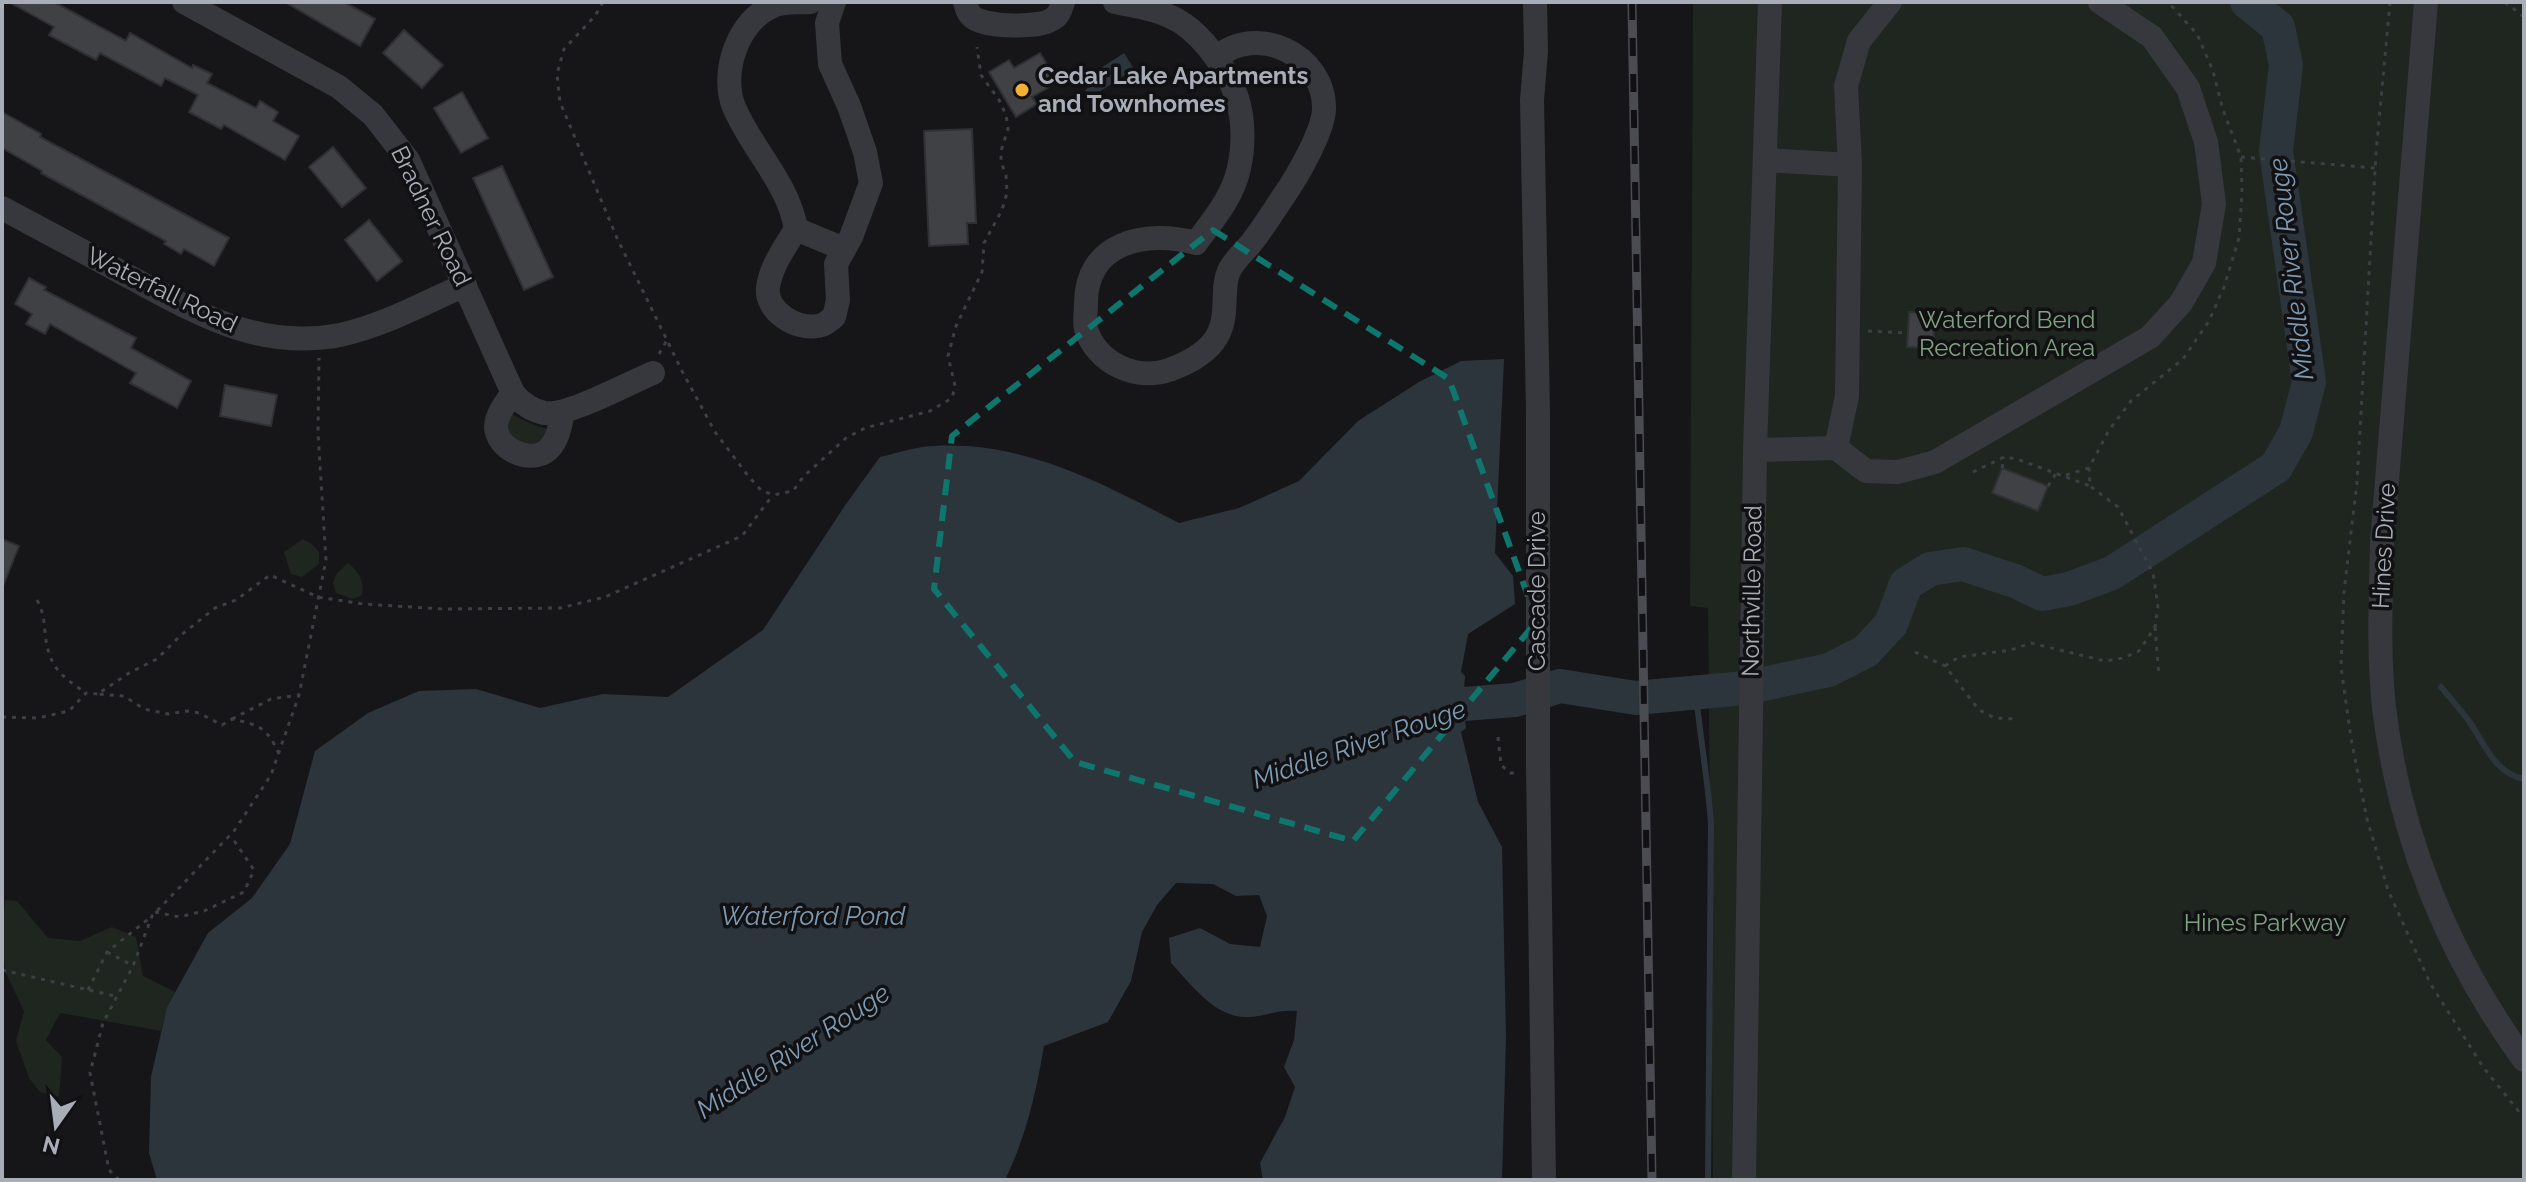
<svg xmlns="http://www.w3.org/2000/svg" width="2526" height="1182" viewBox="0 0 2526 1182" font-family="Raleway,sans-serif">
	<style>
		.green { fill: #1e261f }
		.water { fill: #2c353c }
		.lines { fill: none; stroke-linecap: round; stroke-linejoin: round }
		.stream { stroke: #2c353c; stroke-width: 6 }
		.river { stroke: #2c353c; stroke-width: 34 }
		.building { fill: #404145; stroke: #303034; stroke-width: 2 }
		.path { stroke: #3d3f44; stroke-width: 3; stroke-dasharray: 4 6; stroke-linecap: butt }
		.minor { stroke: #37383d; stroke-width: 24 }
		.rail-casing { stroke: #4a4c52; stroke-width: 9 }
		.rail { stroke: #111113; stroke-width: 6; stroke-dasharray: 18; stroke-linecap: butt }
		.marked { fill: none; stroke: #0f766e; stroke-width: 6; stroke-dasharray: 16 10; stroke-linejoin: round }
		.poi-dot { fill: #f2b134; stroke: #111113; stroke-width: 3 }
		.labels { text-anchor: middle; stroke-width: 7; stroke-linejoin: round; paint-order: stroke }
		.poi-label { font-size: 24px; font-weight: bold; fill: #a8adb8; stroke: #111113; text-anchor: start }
		.street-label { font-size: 24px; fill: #a8adb8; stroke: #111113 }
		.park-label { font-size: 24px; fill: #7fa381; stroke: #111113 }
		.water-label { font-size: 26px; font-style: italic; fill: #7f9bb3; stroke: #111113 }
	</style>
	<rect width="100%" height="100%" fill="#161618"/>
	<g class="green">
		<polygon points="1693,2 2524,2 2524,1180 1713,1180 1708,608 1690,606"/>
		<polygon points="511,414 536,426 548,429 547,435 534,446 523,444 509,437 507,417"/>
		<polygon points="303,539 312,544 319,552 319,564 302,577 291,574 284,552"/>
		<path d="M 348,563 C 360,572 364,581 362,595 L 353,599 L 336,593 L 333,583 L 337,573 Z"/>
		<polygon points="5,900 17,901 48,938 80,941 112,927 136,937 143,976 175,992 167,1007 161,1031 60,1013 46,1040 62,1057 59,1097 40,1092 29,1078 16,1041 24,1011 5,971 2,935"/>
	</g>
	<g class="water">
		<polygon points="1124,53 1134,69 1090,98 1085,90 1092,85 1087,77"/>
		<path d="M 1504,359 L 1495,553 L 1513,576 L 1515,604 L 1468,634 L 1461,672 L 1465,676 L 1463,704 L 1466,728 L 1461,732 L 1478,802 L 1502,847 L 1506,1038 L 1502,1180 L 1263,1180 L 1260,1163 L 1285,1117 L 1295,1087 L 1284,1067 L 1294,1040 L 1297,1011 C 1277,1009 1264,1017 1247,1017 C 1215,1018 1191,984 1171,963 L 1169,938 L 1200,928 L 1230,944 L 1260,947 L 1267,916 L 1259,895 L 1236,896 L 1213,884 L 1176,883 L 1157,905 L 1142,932 L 1131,981 L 1108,1022 L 1044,1046 C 1036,1093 1026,1137 1005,1180 L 157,1180 L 149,1153 L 151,1077 L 167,1007 L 208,933 L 252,898 L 290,844 L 315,751 L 368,713 L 419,691 L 476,689 L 540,708 L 603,694 L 668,697 L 763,630 L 846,504 L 880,457 C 898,453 917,446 935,446 C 1024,441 1102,483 1179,523 L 1239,508 L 1299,481 L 1358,421 L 1419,382 L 1461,361 Z"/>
	</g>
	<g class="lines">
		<g class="stream">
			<path d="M 2441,687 C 2450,698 2460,709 2469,721 C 2484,743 2495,774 2524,779"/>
			<path d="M 1696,693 C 1700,737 1708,780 1711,824 L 1708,1180"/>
		</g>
		<polyline class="river" points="1463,704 1515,700 1560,686 1636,698 1745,688 1829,670 1866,651 1891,624 1906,584 1930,569 1963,564 2015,581 2042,594 2069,589 2112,573 2276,467 2296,432 2309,382 2276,151 2286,65 2278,27 2247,2"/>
	</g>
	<g class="building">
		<polygon points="9,2 54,2 126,41 130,33 192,68 193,65 212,74 207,83 256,108 260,101 278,112 273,121 299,136 285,160 224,125 221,129 189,112 198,95 165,78 161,86 100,53 96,60 49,35 54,27"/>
		<polygon points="285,2 344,2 375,19 360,46"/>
		<polygon points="404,30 443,65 422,88 383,53"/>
		<polygon points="1040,53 1058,82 1032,97 1037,104 1016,117 989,72 1009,60 1014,68"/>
		<polygon points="462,92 488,138 461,153 434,108"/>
		<polygon points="2,112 41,134 40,137 229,238 214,266 184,249 181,254 164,244 166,241 41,173 42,171 2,148"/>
		<polygon points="972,129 976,223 967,223 968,244 929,246 924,131"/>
		<polygon points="333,147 366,188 342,207 309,167"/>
		<polygon points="502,166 553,277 524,290 473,178"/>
		<polygon points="369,220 402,261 377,281 345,240"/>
		<polygon points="29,278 46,287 44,290 136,338 131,348 191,381 177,408 130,383 136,373 76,339 50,324 45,334 26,324 32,314 15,304"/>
		<polygon points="1909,312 1935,313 1933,348 1907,347"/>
		<polygon points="225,385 277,395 271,426 220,416"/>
		<polygon points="2002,468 2048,486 2038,511 1992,493"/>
		<polygon points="2,539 19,546 3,586 2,586"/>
	</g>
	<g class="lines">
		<g class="path">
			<polyline points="603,2 595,16 564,49 557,74 560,102 617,238 682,371 715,432 749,477 761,490 773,495 793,491 803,477 846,438 865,428 930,411 952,398 955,386 948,356 956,326 982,272 984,243 1002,210 1007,193 1006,175 1001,162 1001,151 1008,129 1006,115 999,100 981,75 977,47"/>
			<polyline points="2390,2 2376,153 2357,482 2344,592 2341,667 2351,738 2367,819 2388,890 2430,983 2483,1067 2524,1118"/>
			<polyline points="2505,2 2524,17"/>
			<polyline points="2241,157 2375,168"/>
			<polyline points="1868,331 1908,333"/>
			<polyline points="659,354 667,340"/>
			<polyline points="2002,468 2004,457"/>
			<polyline points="1973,472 2004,457 2017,459 2090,486"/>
			<polyline points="2066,475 2089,468"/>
			<polyline points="2048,486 2057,472"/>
			<path d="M 37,600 C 43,611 44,620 45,632 C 48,665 59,675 86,693"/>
			<polyline points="2155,627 2159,676"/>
			<polyline points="1915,652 1945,666 1979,710 1995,718 2016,719"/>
			<polyline points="1945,666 1959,657 2011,650 2031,643 2105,661 2123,658 2139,651 2155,627 2158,607 2153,573 2118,507 2090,486 2089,468 2109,430 2131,401 2183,359 2209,321 2224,287 2239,238 2242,193 2241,157 2223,110 2213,71 2197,34 2168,2"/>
			<polyline points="2,717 38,718 69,711 86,693 98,694"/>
			<polyline points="232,719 271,699 299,695"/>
			<polyline points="1498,737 1501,765 1510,773 1515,773"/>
			<path d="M 279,754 C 267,727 259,725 232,719 L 222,725 L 199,713 L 187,711 L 168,714 L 144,709 L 124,696 L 98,694 L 129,673 L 157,659 L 180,636 L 215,608 L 236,600 L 270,575 L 318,597 L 363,604 L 444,609 L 560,608 L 605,597 L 742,536 L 772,496"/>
			<polyline points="155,912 179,917 204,911 244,892 254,870 231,836"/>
			<polyline points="107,952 132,965"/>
			<polyline points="2,970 115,996"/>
			<polyline points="88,990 107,952 152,916"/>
			<polyline points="119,1180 109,1170 90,1073 103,1023 133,966 152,916 234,831 271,775 299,695 326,560 318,433 319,358"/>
		</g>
		<g class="minor">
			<path d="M 184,2 L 339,87 L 373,115 L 408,160 L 513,393 C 521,403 531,410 544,413 C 567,417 629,383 653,373"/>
			<path d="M 810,2 C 799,3 783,1 773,6 C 738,20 720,73 734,107 C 752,150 788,182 796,229 C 785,247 771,266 768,287 C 765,311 796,330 817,326 C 823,326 829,321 834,317 L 838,300 L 836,264 L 851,237 L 871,183 L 865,152 L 849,106 L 830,64 L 827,23 L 834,2"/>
			<path d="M 965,2 C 967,9 968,14 974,18 C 987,27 1042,29 1054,18 C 1059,15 1061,8 1063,2"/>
			<path d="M 1115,2 C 1133,6 1152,8 1169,16 C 1198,28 1225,65 1236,95 C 1244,117 1244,146 1239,168 C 1233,197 1213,220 1196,243 C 1146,229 1085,242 1086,305 C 1086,312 1084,322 1086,329 C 1097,364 1137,381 1169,370 C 1185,364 1203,356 1214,341 C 1231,318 1220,290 1229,271 C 1234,260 1245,251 1252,242 C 1263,228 1273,212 1283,197 C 1297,177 1322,134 1324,110 C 1326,55 1256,22 1216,58"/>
			<polyline points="1535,2 1536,51 1532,100 1538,413 1538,767 1544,1180"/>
			<path d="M 2426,2 L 2382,542 C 2381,597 2378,652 2384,707 C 2399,835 2448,956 2524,1060"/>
			<polyline points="1765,160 1850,165"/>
			<path d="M 2,208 C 43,230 85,252 126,275 C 196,312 257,351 340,335 C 383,326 424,303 465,285"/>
			<polyline points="796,229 844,249"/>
			<path d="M 513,393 C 506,402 496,415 496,427 C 497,448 527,463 545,452 C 558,443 560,426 563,412"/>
			<polyline points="1836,448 1847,396 1850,165 1846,86 1859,41 1890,2"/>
			<polyline points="1755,450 1836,448 1866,471 1898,472 1935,462 2150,337 2181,303 2204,263 2214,204 2206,142 2188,88 2152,37 2100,2"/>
			<polyline points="1744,1180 1755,450 1770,2"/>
		</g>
		<g class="rail-casing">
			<polyline id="rail" points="1632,2 1652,1180"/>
		</g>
		<use href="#rail" class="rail"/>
	</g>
	<path class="marked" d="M 1213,230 L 1449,379 L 1537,621 L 1353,841 L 1075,762 L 934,589 L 952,436 Z"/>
	<circle class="poi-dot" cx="1022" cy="90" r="8"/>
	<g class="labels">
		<g class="poi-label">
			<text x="1038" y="84">Cedar Lake Apartments<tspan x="1038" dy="28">and Townhomes</tspan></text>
		</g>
		<g class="street-label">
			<text transform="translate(431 216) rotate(64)" y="8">Bradner Road</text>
			<text transform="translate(162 290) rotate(26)" y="8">Waterfall Road</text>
			<text transform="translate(2384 546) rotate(-87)" y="8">Hines Drive</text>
			<text transform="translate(1537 591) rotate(-90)" y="8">Cascade Drive</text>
			<text transform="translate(1752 591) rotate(-89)" y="8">Northville Road</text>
		</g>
		<g class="park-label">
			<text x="2007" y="328">Waterford Bend<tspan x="2007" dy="28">Recreation Area</tspan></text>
			<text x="2265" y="931">Hines Parkway</text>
		</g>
		<g class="water-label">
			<text transform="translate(2291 269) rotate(-97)" y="9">Middle River Rouge</text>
			<text transform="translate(1359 744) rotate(-19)" y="9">Middle River Rouge</text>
			<text x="813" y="925">Waterford Pond</text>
			<text transform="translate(793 1051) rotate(-33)" y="9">Middle River Rouge</text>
		</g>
	</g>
	<rect width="2526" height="1182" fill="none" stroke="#a8adb8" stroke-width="8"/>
	<g transform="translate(56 1126) rotate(194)" stroke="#111113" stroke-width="6" paint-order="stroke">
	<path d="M0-6L14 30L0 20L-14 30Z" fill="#a8adb8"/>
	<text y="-12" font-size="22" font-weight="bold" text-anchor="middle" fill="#a8adb8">N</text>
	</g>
</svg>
